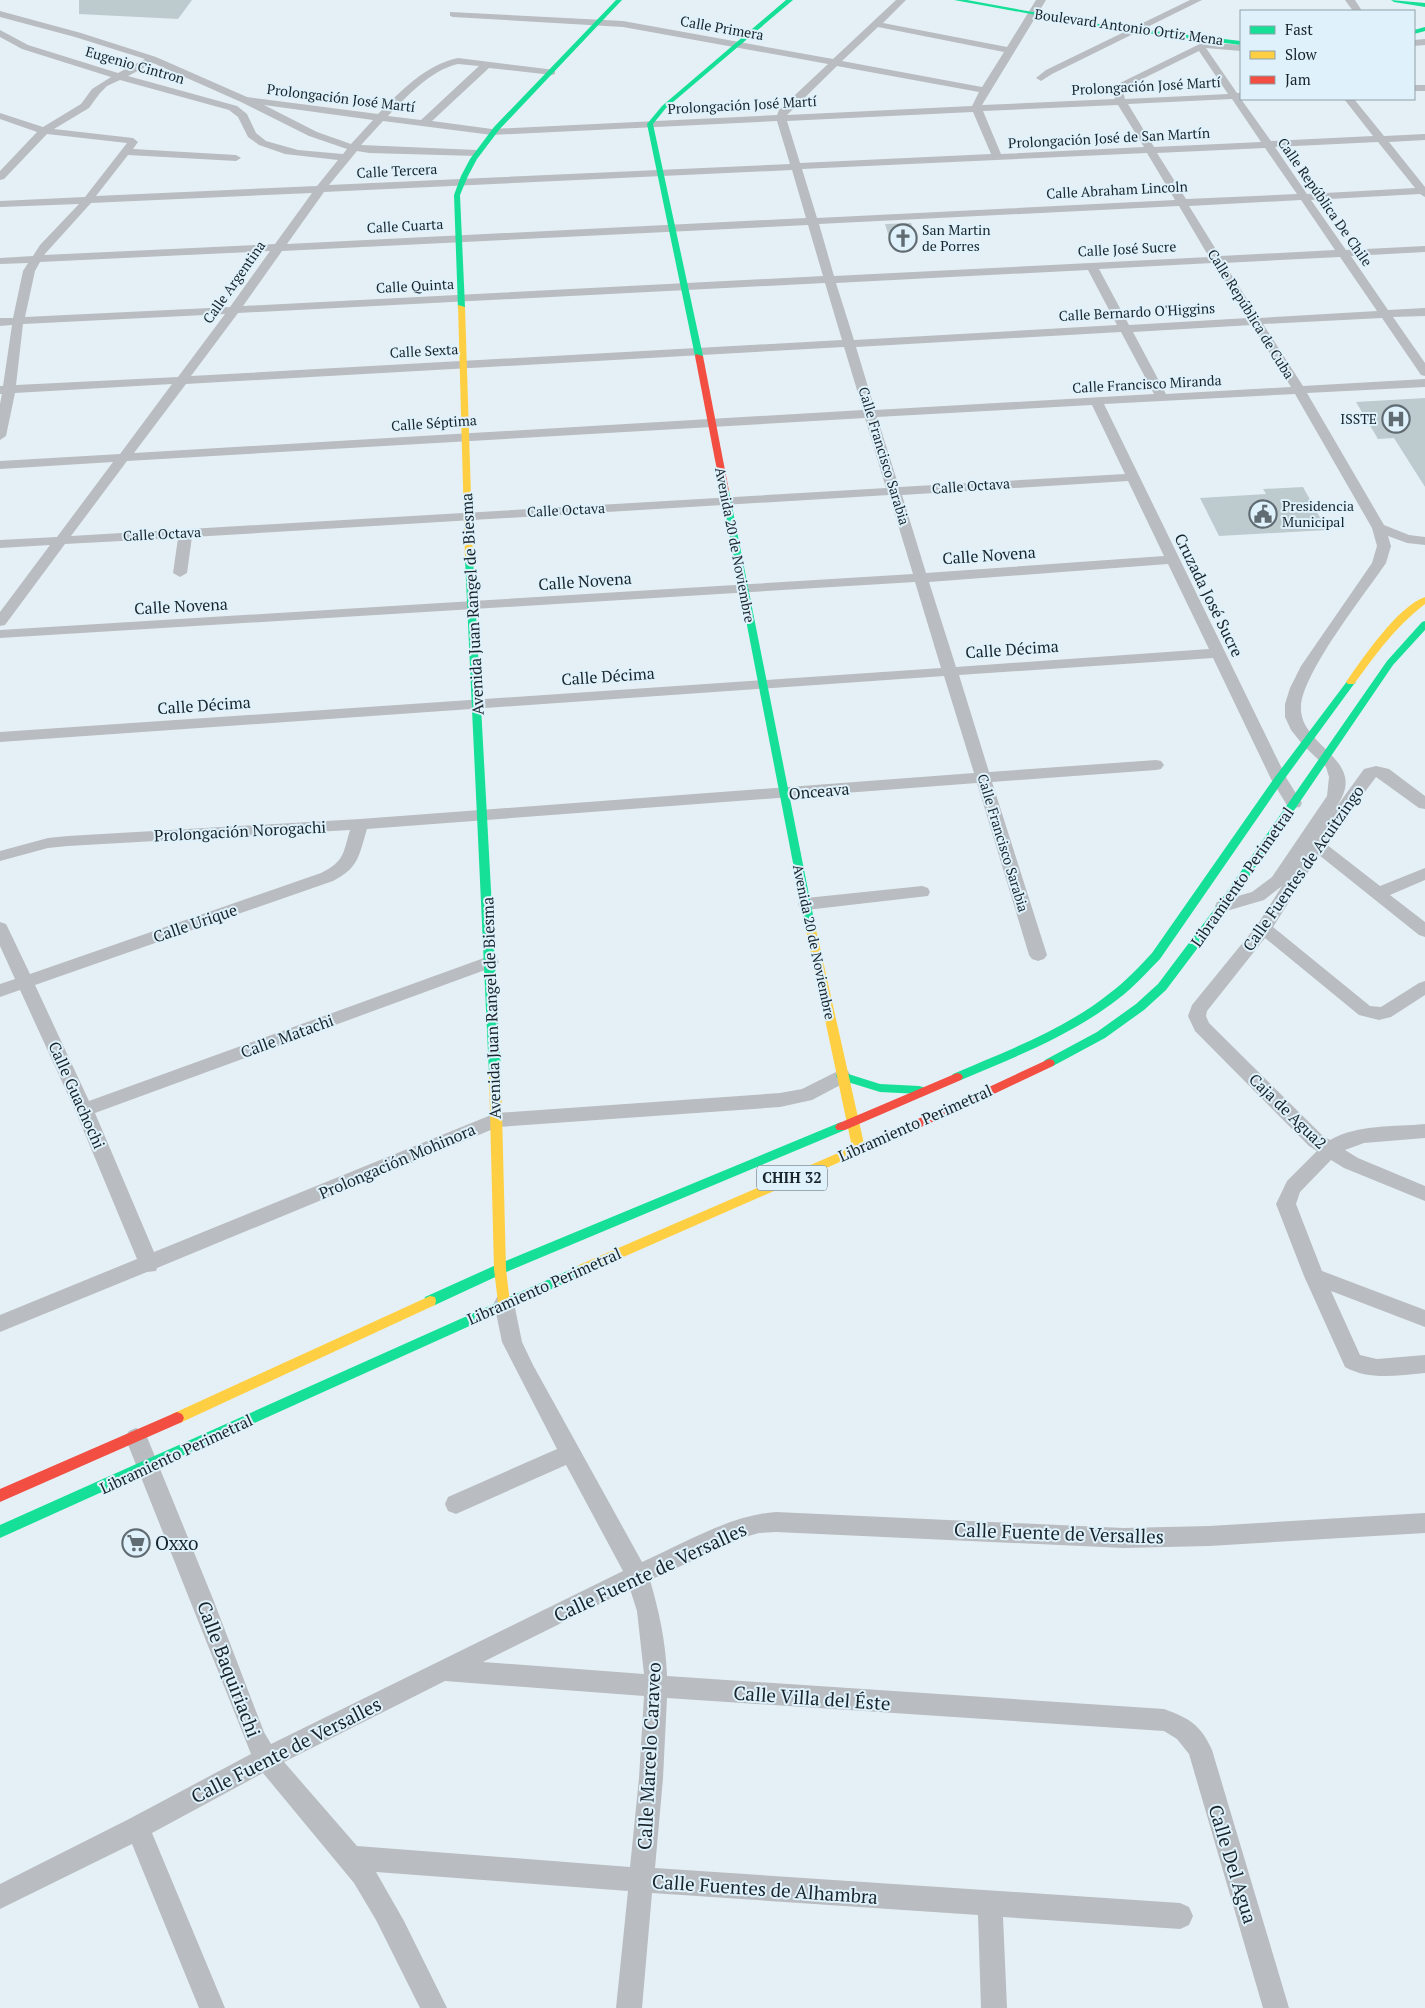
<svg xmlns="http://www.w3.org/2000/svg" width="1425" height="2008" viewBox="0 0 1425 2008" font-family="'PT Serif',serif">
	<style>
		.building { fill: #becbce }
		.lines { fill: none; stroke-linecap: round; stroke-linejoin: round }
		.street { fill: #b9bdc1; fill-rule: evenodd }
		.fast { fill: #16e098; fill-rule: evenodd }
		.slow { fill: #ffcf43; fill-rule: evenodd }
		.jam { fill: #f24e42; fill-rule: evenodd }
		.fast-bridge { stroke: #16e098; stroke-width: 7 }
		.labels { text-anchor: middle; stroke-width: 4; stroke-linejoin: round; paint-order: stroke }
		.far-street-label { font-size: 14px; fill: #19242b; stroke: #dff2fc }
		.far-poi-label { font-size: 14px; fill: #19242b; stroke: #dff2fc; text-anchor: start }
		.shield { fill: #dff2fc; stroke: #54626a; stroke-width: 1 }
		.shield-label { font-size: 15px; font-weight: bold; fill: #19242b }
		.street-label { font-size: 16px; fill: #19242b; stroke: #dff2fc }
		.near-street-label { font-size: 19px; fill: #19242b; stroke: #dff2fc }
		.near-poi-label { font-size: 19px; fill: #19242b; stroke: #dff2fc; text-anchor: start }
	</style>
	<rect width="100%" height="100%" fill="#e5f0f6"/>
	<g class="building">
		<polygon points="79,0 192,0 178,19 79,14"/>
		<polygon points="911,223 918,243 891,244 885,224"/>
		<polygon points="1425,398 1425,487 1394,438 1378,439 1356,402"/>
		<polygon points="1303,487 1327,530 1219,536 1200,498 1266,494 1263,489"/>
	</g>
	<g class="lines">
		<g class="street">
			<path d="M 896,0 L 906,0 L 883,23 L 1007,47 L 1036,0 L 1046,0 L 982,105 L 1115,99 L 1113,91 L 1120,83 L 1212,38 L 1215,39 L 1215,43 L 1241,45 L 1241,51 L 1206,48 L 1237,93 L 1241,93 L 1241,99 L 1271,141 L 1373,136 L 1344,99 L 1354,99 L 1384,136 L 1425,134 L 1425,140 L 1389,142 L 1425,187 L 1425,197 L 1420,194 L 1311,200 L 1346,250 L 1425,246 L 1425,252 L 1351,256 L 1388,310 L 1425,308 L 1425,316 L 1393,317 L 1425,363 L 1425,376 L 1421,375 L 1382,318 L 1263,324 L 1303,386 L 1425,379 L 1425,387 L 1307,393 L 1384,525 L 1409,535 L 1425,537 L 1425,545 L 1407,543 L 1388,536 L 1391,546 L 1386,563 C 1365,594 1302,673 1301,707 C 1299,744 1361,758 1342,797 C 1338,805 1332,813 1327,820 L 1364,769 L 1376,766 L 1389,769 L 1425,796 L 1425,809 L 1419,808 L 1376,777 L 1326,844 L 1380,886 L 1425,868 L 1425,880 L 1390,895 L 1425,922 L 1425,937 L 1419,935 L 1319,855 L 1273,927 L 1370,1006 L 1381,1007 L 1419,983 L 1425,981 L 1425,995 L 1391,1017 L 1379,1020 L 1359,1015 L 1265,938 L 1207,1011 L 1206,1016 L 1209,1023 L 1323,1136 L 1330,1140 C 1358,1124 1394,1127 1425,1124 L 1425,1138 L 1364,1143 L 1345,1150 L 1358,1158 L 1425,1186 L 1425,1201 L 1344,1168 L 1331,1160 L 1300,1192 L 1296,1204 L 1322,1271 L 1425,1310 L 1425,1327 L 1331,1291 L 1360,1355 L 1377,1359 L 1425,1355 L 1425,1373 C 1398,1375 1370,1381 1345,1367 L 1304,1276 L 1276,1204 L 1287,1181 L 1317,1151 L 1309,1146 L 1195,1031 L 1188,1016 L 1192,1005 L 1258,924 L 1282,886 L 1264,900 L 1223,912 L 1217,910 L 1215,906 L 1217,902 L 1252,892 L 1272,877 L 1327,796 L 1329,777 L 1326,767 L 1303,745 L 1291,730 L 1285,717 L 1285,704 L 1290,688 L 1301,666 L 1372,563 L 1377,546 L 1372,528 L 1295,394 L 1104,404 L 1287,779 L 1302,803 L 1300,807 L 1294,808 L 1288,807 L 1271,779 L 1213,658 L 959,675 L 989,772 L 1156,760 L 1161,761 L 1164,765 L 1161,769 L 1156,770 L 992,782 L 1047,955 L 1044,959 L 1038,961 L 1032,959 L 1029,955 L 977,783 L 367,829 C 359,855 359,868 333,881 L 35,985 L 89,1101 L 484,958 L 490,956 L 496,958 L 499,962 L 496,966 L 95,1113 L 154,1252 L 496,1113 L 780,1093 L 802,1089 L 842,1069 L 848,1071 L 851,1076 L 848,1081 L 812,1100 L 780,1107 L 498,1127 L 157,1268 L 156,1271 L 147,1272 L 0,1332 L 0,1315 L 137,1259 L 75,1110 L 20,990 L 0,997 L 0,984 L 15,979 L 0,946 L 0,922 L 6,924 L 8,928 L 30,974 L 321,873 C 345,861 343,853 350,830 L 68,846 L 48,848 L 0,861 L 0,851 L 48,838 L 68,836 L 360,819 L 974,773 L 944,676 L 0,742 L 0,732 L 941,668 L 915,582 L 0,638 L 0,630 L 913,574 L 889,495 L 192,537 L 187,573 L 180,577 L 173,573 L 178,538 L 65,544 L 5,625 L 0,626 L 0,612 L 50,545 L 0,548 L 0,540 L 57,537 L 113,462 L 0,469 L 0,461 L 120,454 L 172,384 L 15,393 L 6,436 L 0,440 L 0,404 L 2,394 L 0,394 L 0,386 L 3,386 L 12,325 L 0,326 L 0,318 L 13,318 L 23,271 L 28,263 L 0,264 L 0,258 L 33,256 L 40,245 L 79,204 L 0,207 L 0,201 L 85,197 L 127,143 L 47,134 L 4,179 L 0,180 L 0,171 L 37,132 L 0,119 L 0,113 L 43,127 L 81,104 L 92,89 L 111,77 L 22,49 L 0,37 L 0,30 L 28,45 L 118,73 L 145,59 L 75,37 L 0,17 L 0,11 L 81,33 L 156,57 L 247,97 L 378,114 C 401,91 425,65 458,58 L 555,70 L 555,74 L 552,75 L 489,68 L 432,121 L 492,129 L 777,115 L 779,110 L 828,64 L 623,27 L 453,17 L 450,16 L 450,12 L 623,21 L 833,59 ZM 878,27 L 1004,52 L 982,87 L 842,61 ZM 1199,51 L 1228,94 L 1125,99 L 1123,91 L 1126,87 ZM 153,63 L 241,102 L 309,136 L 347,149 L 343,154 L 298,150 L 266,141 L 256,133 L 247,114 L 237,106 L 128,76 ZM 458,64 L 479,66 L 421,120 L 388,116 C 407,96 431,70 458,64 ZM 837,66 L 979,92 L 972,106 L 787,115 ZM 120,80 L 229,110 L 238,117 L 248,137 L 259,145 L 285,154 L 338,160 L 317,186 L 96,196 L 128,155 L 236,161 L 241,158 L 236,155 L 133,149 L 138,142 L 133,138 L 54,129 L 89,108 L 100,93 L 107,86 ZM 1232,99 L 1261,142 L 1154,147 L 1128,104 ZM 264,105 L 373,120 L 351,144 L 317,132 ZM 1118,105 L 1144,147 L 1001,154 L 983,111 ZM 973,112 L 991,154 L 800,163 L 787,121 ZM 383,121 L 492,135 L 777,121 L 790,164 L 329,185 L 357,151 L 369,153 L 477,156 L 482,153 L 477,150 L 361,145 ZM 1378,142 L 1415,188 L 1307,194 L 1275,147 ZM 1265,148 L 1297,194 L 1186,199 L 1157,153 ZM 1147,153 L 1175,200 L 817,218 L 802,169 ZM 792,170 L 806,218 L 287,244 L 324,192 ZM 312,193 L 275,244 L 44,255 L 91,203 ZM 1301,200 L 1335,250 L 1220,256 L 1189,206 ZM 1179,206 L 1209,257 L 834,276 L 819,224 ZM 808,225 L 823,276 L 243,306 L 282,251 ZM 270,251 L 230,307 L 25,317 L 35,271 L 40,262 ZM 1340,257 L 1377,311 L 1259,318 L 1224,263 ZM 1213,263 L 1248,318 L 1129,325 L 1099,269 ZM 1088,270 L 1117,325 L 854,340 L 836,283 ZM 825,283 L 842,340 L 191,376 L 238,313 ZM 225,314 L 178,377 L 16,385 L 23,324 ZM 1252,325 L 1291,387 L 1166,394 L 1133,332 ZM 1121,332 L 1154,394 L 875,410 L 856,347 ZM 844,347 L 863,410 L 134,453 L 186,384 ZM 1092,405 L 1125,474 L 899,487 L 877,417 ZM 865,418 L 886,488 L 71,536 L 127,461 ZM 1128,481 L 1164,556 L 926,573 L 902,495 ZM 1168,564 L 1209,649 L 956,667 L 929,582 Z"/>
			<polygon points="1190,0 1202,0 1052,74 1041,81 1036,78 1046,70"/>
			<polygon points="1345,0 1355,0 1362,11 1353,11"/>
			<polygon points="1425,39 1425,45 1414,46 1414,40"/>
			<rect x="1414" y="85" width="11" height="6"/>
			<polygon points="922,886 928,888 930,892 928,896 806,910 800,908 798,904 800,900 806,898"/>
			<path d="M 504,1295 L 511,1297 L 514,1303 L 522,1342 L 533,1365 L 642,1562 C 683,1544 730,1515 776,1512 L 1124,1528 L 1209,1526 L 1425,1513 L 1425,1533 L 1209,1546 L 1124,1548 L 776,1532 L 759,1533 L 745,1537 L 650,1580 C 659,1611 666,1643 667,1676 L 1164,1709 C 1189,1718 1201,1725 1212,1750 L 1289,2008 L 1263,2008 L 1189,1754 L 1177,1739 L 1164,1731 L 667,1698 L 663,1778 L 655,1868 L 1180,1903 L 1189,1907 L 1193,1916 L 1189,1925 L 1180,1929 L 1003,1917 L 1007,2008 L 981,2008 L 978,1915 L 652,1893 L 642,2008 L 616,2008 L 628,1891 L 376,1872 L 404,1921 L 447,2008 L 420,2008 L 376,1920 L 354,1883 L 263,1773 L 152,1833 L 225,2008 L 199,2008 L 132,1844 L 0,1909 L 0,1884 L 129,1819 L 251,1754 L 125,1437 L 129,1431 L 136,1428 L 143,1431 L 147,1437 L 213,1599 L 264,1732 L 271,1744 L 623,1571 L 566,1465 L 456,1514 L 448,1511 L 445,1504 L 448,1497 L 557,1449 L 502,1342 L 494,1303 L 497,1297 ZM 630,1589 L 637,1611 L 644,1674 L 483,1662 ZM 445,1681 L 644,1696 L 639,1778 L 630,1867 L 357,1846 L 284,1762 Z"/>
		</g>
		<g class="fast">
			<polygon points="616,0 622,0 499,130 477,159 468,176 460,195 465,307 458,309 454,195 461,176 470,159 494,127"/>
			<polygon points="786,0 793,0 666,108 653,124 703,356 699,358 695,356 647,124 662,106"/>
			<polygon points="954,0 967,0 1121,28 1118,30"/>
			<polygon points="1391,0 1425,3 1425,7 1394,2"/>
			<polygon points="1425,27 1425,31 1414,34 1414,30"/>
			<polygon points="1146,30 1241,41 1241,45 1144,33 1143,32"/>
			<polygon points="725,488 729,491 815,925 810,929 805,925 721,491"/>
			<polygon points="469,556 473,559 501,1074 499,1077 491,1077 489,1074 465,559"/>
			<polygon points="1425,621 1425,630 1393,665 1227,909 1166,990 1144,1010 1105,1038 1053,1066 1045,1066 1043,1063 1045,1060 1097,1032 1136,1004 1158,984 1219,903 1387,661 1422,622"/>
			<path d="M 1351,679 L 1356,682 L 1354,684 L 1283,781 L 1160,959 C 1146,973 1134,987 1118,999 C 1072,1035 1015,1057 961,1080 L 953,1080 L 951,1077 L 953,1074 C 1006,1051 1064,1030 1110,993 C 1126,981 1139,967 1152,953 L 1275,777 L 1348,680 Z"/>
			<polygon points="842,1072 880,1084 919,1086 923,1087 925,1090 923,1093 919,1094 880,1092 838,1079 836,1076 838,1073"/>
			<polygon points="841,1122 845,1124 847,1127 845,1130 504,1273 435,1305 430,1306 425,1305 424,1301 425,1297 496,1265"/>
			<polygon points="583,1264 587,1265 589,1269 587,1273 0,1538 0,1525"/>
		</g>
		<g class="slow">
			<polygon points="458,305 465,307 473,559 469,562 465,559"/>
			<path d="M 1425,597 L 1425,604 C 1394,628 1377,653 1354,684 L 1348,684 L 1346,682 C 1363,658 1398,606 1425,597 Z"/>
			<polygon points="810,921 815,925 864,1144 867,1148 865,1151 587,1273 583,1274 579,1273 577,1269 579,1265 852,1147 805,925"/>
			<polygon points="495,1070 499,1071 501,1074 506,1269 510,1303 509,1307 504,1308 499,1307 498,1303 494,1269 489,1074 491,1071"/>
			<polygon points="430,1296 435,1297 436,1301 435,1305 182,1422 177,1424 172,1422 170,1418 172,1414"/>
		</g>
		<g class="jam">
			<polygon points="696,354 703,356 729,491 725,494 721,491 695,356"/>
			<polygon points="1049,1059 1053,1060 1055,1063 1053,1066 956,1112 865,1151 857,1151 855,1148 857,1145 948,1106"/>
			<polygon points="957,1073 961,1074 963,1077 961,1080 845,1130 837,1130 835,1127 837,1124"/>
			<polygon points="177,1412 182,1414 184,1418 182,1422 0,1502 0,1489"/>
		</g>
		<polyline class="fast-bridge" points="1118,28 1146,32"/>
	</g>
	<defs>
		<g id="church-ring" transform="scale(1.4375)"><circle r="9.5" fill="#dff2fc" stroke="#606b72" stroke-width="1.5"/><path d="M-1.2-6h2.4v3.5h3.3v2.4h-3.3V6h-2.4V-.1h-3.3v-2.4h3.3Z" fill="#606b72"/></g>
		<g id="hospital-ring" transform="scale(1.4375)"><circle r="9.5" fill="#dff2fc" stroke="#606b72" stroke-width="1.5"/><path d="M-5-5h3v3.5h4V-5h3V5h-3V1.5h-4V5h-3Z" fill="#606b72"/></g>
		<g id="civic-ring" transform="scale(1.4375)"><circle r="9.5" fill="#dff2fc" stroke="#606b72" stroke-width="1.5"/><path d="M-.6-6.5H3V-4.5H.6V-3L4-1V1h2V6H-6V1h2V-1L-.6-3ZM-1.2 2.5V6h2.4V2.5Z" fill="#606b72"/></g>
		<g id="supermarket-ring" transform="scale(1.4375)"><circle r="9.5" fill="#dff2fc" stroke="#606b72" stroke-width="1.5"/><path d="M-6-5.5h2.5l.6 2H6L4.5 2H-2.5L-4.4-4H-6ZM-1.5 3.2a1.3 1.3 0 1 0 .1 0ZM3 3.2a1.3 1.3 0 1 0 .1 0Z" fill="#606b72"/></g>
	</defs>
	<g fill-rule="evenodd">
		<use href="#church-ring" x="903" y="238"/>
		<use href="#hospital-ring" x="1396" y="419"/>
		<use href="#civic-ring" x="1263" y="514"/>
		<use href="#supermarket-ring" x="136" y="1543"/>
	</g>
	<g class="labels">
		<g class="far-street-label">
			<text transform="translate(1129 27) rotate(8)" y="5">Boulevard Antonio Ortiz Mena</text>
			<text transform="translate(722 28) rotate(10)" y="5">Calle Primera</text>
			<text transform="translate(135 65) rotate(16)" y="5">Eugenio Cintron</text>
			<text transform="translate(1146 86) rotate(-3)" y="5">Prolongación José Martí</text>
			<text transform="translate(341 98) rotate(7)" y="5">Prolongación José Martí</text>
			<text transform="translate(742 105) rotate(-3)" y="5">Prolongación José Martí</text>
			<text transform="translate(1109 138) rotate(-3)" y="5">Prolongación José de San Martín</text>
			<text transform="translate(397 171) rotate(-3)" y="5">Calle Tercera</text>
			<text transform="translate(1117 190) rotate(-3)" y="5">Calle Abraham Lincoln</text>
			<text transform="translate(1325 202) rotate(55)" y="5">Calle República De Chile</text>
			<text transform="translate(405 226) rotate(-3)" y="5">Calle Cuarta</text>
			<text transform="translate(1127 249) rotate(-3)" y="5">Calle José Sucre</text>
			<text transform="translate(234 282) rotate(-55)" y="5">Calle Argentina</text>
			<text transform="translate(415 286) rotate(-3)" y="5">Calle Quinta</text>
			<text transform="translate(1137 312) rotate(-3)" y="5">Calle Bernardo O'Higgins</text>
			<text transform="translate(1251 314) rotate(58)" y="5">Calle República de Cuba</text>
			<text transform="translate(424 351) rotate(-3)" y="5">Calle Sexta</text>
			<text transform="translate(1147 384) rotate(-3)" y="5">Calle Francisco Miranda</text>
			<text transform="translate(434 423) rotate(-4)" y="5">Calle Séptima</text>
			<text transform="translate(884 456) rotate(73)" y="5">Calle Francisco Sarabia</text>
			<text transform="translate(971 486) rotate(-4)" y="5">Calle Octava</text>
			<text transform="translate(566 510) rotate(-3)" y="5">Calle Octava</text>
			<text transform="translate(162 534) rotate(-3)" y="5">Calle Octava</text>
			<text transform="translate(735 545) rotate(79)" y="5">Avenida 20 de Noviembre</text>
			<text transform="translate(1003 843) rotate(73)" y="5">Calle Francisco Sarabia</text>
			<text transform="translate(814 942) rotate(78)" y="5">Avenida 20 de Noviembre</text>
		</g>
		<g class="far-poi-label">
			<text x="922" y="235">San Martin<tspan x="922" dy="16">de Porres</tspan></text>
			<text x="1377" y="424" text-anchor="end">ISSTE</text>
			<text x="1282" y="511">Presidencia<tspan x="1282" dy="16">Municipal</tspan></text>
		</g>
		<rect class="shield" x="757" y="1165.5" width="70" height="25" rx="4"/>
		<g class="shield-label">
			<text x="792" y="1183">CHIH 32</text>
		</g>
		<g class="street-label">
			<text transform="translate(989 555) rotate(-4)" y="6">Calle Novena</text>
			<text transform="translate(585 581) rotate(-4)" y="6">Calle Novena</text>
			<text transform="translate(1209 595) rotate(64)" y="6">Cruzada José Sucre</text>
			<text transform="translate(472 604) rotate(-93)" y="6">Avenida Juan Rangel de Biesma</text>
			<text transform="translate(181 606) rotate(-3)" y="6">Calle Novena</text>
			<text transform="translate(1012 649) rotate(-4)" y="6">Calle Décima</text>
			<text transform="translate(608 676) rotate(-4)" y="6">Calle Décima</text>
			<text transform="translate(204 705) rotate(-4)" y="6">Calle Décima</text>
			<text transform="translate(819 791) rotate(-5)" y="6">Onceava</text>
			<text transform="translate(240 831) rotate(-3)" y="6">Prolongación Norogachi</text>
			<text transform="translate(1303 868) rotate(-55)" y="6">Calle Fuentes de Acuitzingo</text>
			<text transform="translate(1242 877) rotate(-55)" y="6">Libramiento Perimetral</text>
			<text transform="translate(195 923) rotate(-19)" y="6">Calle Urique</text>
			<text transform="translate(491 1008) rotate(-92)" y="6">Avenida Juan Rangel de Biesma</text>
			<text transform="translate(287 1036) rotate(-20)" y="6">Calle Matachi</text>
			<text transform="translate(77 1095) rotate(66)" y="6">Calle Guachochi</text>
			<text transform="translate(1288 1111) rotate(44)" y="6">Caja de Agua2</text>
			<text transform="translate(915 1123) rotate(-24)" y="6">Libramiento Perimetral</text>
			<text transform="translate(397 1161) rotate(-23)" y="6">Prolongación Mohinora</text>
			<text transform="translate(544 1286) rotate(-24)" y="6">Libramiento Perimetral</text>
			<text transform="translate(176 1454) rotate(-25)" y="6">Libramiento Perimetral</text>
		</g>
		<g class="near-street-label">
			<text transform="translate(1059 1533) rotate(2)" y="7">Calle Fuente de Versalles</text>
			<text transform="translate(650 1572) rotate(-25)" y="7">Calle Fuente de Versalles</text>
			<text transform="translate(229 1669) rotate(69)" y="7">Calle Baquiriachi</text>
			<text transform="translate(812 1698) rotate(4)" y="7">Calle Villa del Éste</text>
			<text transform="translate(286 1750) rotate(-27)" y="7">Calle Fuente de Versalles</text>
			<text transform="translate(649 1756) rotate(-87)" y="7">Calle Marcelo Caraveo</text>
			<text transform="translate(1233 1864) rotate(73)" y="7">Calle Del Agua</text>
			<text transform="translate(765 1889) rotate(4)" y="7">Calle Fuentes de Alhambra</text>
		</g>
		<g class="near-poi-label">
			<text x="155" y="1550">Oxxo</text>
		</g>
	</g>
	<rect x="1240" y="10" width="175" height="90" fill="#dff2fc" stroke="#90a0a8"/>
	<rect x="1250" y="26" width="25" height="8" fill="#16e098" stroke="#90a0a8"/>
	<text x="1285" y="35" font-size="15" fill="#19242b">Fast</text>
	<rect x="1250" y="51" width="25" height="8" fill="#ffcf43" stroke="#90a0a8"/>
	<text x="1285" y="60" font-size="15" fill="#19242b">Slow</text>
	<rect x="1250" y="76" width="25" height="8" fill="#f24e42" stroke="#90a0a8"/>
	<text x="1285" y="85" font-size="15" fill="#19242b">Jam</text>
</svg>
